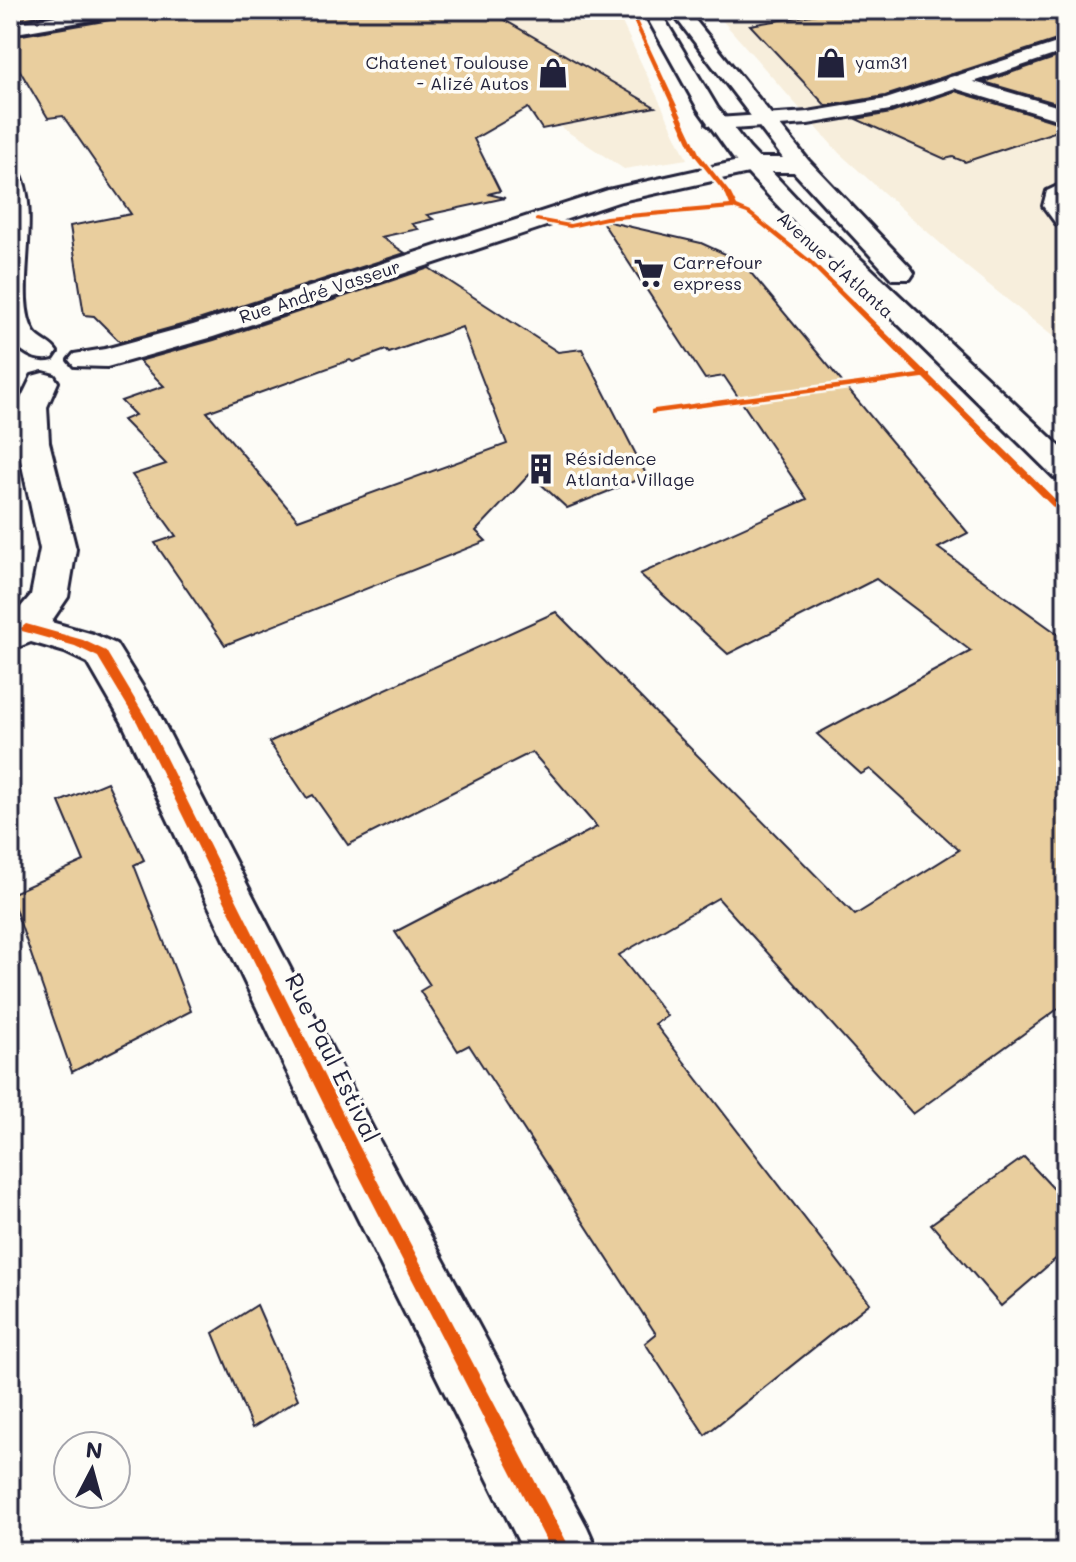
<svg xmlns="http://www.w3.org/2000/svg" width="1076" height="1562" viewBox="0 0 1076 1562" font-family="Mali,sans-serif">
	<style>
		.built { fill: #f7eedc }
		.building { fill: #e9ce9e; stroke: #22223b; stroke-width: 2; fill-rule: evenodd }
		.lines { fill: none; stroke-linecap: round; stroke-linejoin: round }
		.minor-casing { stroke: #22223b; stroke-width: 6 }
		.tertiary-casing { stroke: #22223b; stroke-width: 6 }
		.secondary-casing { stroke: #22223b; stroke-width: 6 }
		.minor { fill: #fdfcf7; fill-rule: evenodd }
		.tertiary { fill: #fdfcf7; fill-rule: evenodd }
		.secondary { fill: #fdfcf7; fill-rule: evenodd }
		.cycleway-casing { stroke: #fdfcf7; stroke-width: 5 }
		.cycleway { fill: #e8590c; fill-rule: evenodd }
		.labels { text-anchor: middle; stroke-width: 7; stroke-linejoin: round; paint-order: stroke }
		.far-poi-label { font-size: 18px; fill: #22223b; stroke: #fdfcf7; text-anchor: start }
		.far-street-label { font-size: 18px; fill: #22223b; stroke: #fdfcf7 }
		.near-street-label { font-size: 24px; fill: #22223b; stroke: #fdfcf7 }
	</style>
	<rect width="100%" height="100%" fill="#fdfcf7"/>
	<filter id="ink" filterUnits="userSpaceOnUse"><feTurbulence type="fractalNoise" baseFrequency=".0125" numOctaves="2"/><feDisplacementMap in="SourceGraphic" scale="16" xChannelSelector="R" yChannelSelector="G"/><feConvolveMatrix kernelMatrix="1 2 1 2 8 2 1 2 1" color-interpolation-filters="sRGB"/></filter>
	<g filter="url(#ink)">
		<g class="built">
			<polygon points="383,10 616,10 687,159 624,169"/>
			<polygon points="713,10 1066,10 1066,347 968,268 839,153"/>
		</g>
		<g class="building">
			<polygon points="10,10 73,10 10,21"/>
			<polygon points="132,10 487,10 655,107 542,129 528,108 474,139 500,191 488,194 505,198 427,215 433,219 412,224 418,229 381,237 405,253 192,322 120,342 94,316 84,315 70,226 131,214 63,116 48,118 10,54 10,37 122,18"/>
			<polygon points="842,10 1040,10 1066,20 1066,37 885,96 826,106 750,25"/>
			<polygon points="1066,54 1066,106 984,82"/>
			<polygon points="955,91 1066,125 1066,128 965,162 953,157 945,159 856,119 891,113"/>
			<polygon points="601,220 701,243 741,261 968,533 938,548 1066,640 1066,1003 913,1114 718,898 619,955 667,1016 655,1024 870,1303 705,1435 645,1343 656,1334 469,1045 458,1051 420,991 430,985 395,932 597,827 532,752 348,845 313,795 307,798 269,742 556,612 855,915 959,850 870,769 861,774 817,734 971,651 876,579 728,654 640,574 807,499 724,376 705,379"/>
			<path d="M 429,268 L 558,352 L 582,349 L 647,476 L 567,508 L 530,474 L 476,531 L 486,541 L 225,645 L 155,543 L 176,536 L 132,475 L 166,464 L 123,420 L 135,415 L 121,401 L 164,386 L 139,361 L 214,340 ZM 462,327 L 507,444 L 298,520 L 207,412 L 350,360 L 353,362 L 386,350 L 389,353 Z"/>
			<polygon points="107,782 144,860 134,865 191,1011 72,1072 10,894 84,861 59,802"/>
			<polygon points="1024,1157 1066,1202 1066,1250 1001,1306 931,1224"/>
			<polygon points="257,1305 298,1399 252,1428 213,1333"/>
		</g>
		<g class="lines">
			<g class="minor-casing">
				<g id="minor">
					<polygon points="91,10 129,10 121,15 10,34 10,24"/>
					<polygon points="954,76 1066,109 1066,122 947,86 944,82 947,78"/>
					<polygon points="752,158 800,158 811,165 800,172 753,172 621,201 213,337 107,367 74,366 69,360 74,354 105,349 193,325 608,190"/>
					<path d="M 10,168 L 18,170 C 44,209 12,296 34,332 C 39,340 52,343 57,352 L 53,358 C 35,363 24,352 10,341 Z"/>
					<polygon points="1066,182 1066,227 1057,225 1043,206 1047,191"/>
					<polygon points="43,373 54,376 58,382 47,407 49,442 76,549 68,597 51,622 93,634 116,644 157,710 373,1129 587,1527 598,1552 524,1552 333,1169 122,722 88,663 65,652 31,642 10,650 10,620 31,595 40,549 17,442 17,407 32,376"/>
				</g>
			</g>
			<g class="tertiary-casing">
				<polygon id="tertiary" points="1066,40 1066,51 890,110 808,124 717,130 707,124 717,118 808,112 886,99"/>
			</g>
			<g class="secondary-casing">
				<g id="secondary">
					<polygon points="643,10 659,10 717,107 749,148 800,202 1066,452 1066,480 1054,477 784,212 733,158 698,109"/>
					<polygon points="670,10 687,10 808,160 910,267 914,273 910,279 892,279 792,170"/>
				</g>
			</g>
			<use href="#minor" class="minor"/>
			<use href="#tertiary" class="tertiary"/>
			<use href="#secondary" class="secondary"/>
			<g class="cycleway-casing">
				<g id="cycleway">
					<polygon points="628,10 632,10 700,155 731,194 737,206 751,212 811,260 927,373 930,373 930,376 1066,510 1066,518 1063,517 923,378 651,414 651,410 654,409 918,374 807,262 747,214 733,209 606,220 570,228 535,221 535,219 537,218 570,224 606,216 730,205 726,195 694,155"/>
					<polygon points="26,624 83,640 106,651 146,718 358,1144 572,1552 552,1552 348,1154 137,722 98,657 75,646 22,631 21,628"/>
				</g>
			</g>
			<use href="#cycleway" class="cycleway"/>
		</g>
	</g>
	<defs>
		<g id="shop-bare" transform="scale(2.4)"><path d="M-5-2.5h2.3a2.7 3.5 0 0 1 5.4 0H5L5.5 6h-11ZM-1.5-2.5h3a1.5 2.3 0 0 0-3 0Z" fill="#22223b" stroke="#fdfcf7" stroke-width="2.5" paint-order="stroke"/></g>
		<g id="supermarket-bare" transform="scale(2.4)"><path d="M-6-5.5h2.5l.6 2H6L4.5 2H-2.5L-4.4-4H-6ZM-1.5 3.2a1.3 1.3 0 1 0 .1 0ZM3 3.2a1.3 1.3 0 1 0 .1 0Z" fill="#22223b" stroke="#fdfcf7" stroke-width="2.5" paint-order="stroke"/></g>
		<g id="building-bare" transform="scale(2.4)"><path d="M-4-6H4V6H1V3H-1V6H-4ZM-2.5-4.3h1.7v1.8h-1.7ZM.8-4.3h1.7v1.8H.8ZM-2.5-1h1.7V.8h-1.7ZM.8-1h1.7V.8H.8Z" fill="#22223b" stroke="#fdfcf7" stroke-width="2.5" paint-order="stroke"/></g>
	</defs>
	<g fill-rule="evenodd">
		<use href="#shop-bare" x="831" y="63"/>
		<use href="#shop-bare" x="553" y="73"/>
		<use href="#supermarket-bare" x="649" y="273"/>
		<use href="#building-bare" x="541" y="469"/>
	</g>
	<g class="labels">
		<g class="far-poi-label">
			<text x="529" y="69" text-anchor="end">Chatenet Toulouse<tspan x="529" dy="21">- Alizé Autos</tspan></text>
			<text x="855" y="69">yam31</text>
			<text x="673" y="269">Carrefour<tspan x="673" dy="21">express</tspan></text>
			<text x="565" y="465">Résidence<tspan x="565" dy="21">Atlanta Village</tspan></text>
		</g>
		<g class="far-street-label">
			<text transform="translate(835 265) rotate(42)" y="6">Avenue d'Atlanta</text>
			<text transform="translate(320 292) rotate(-18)" y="6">Rue André Vasseur</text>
		</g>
		<g class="near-street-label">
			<text transform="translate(332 1058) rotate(64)" y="8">Rue Paul Estival</text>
		</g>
	</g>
	<rect width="1076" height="1562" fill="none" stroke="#fdfcf7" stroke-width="40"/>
	<rect x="20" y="20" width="1036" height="1522" fill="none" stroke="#22223b" stroke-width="3" filter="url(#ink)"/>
	<g transform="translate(92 1470) rotate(6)"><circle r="38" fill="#fdfcf7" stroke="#a5a5ac" stroke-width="2"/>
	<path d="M0-6L14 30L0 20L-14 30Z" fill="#22223b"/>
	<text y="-12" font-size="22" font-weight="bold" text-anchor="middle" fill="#22223b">N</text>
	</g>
</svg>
